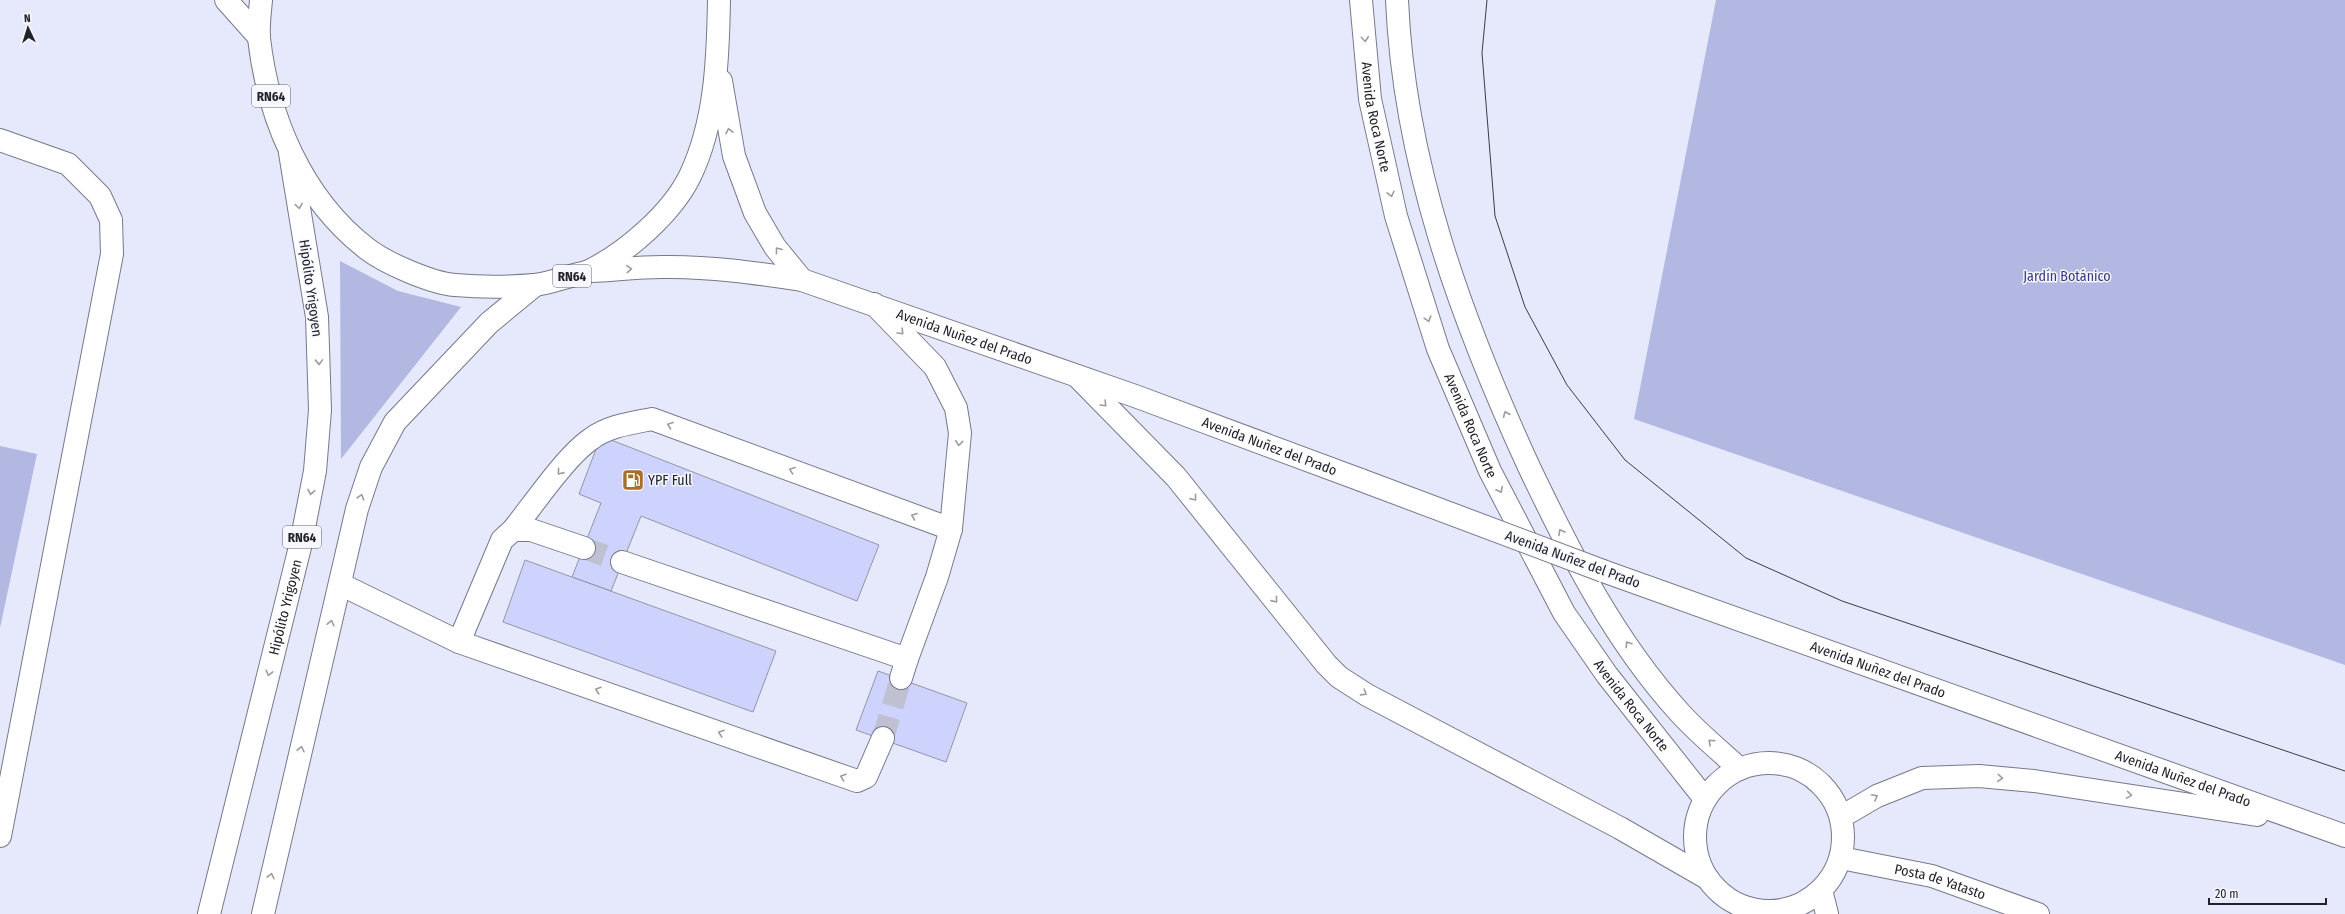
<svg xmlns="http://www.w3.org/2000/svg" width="2345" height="914" viewBox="0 0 2345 914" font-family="'Fira Sans Condensed',sans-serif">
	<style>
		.green { fill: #b3b8e3 }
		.building { fill: #ced3fd; stroke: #9395a6 }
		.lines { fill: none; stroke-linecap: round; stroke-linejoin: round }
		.minor-tunnel { stroke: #bfc1d2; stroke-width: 22; stroke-dasharray: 22 11; stroke-linecap: butt }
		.minor-casing { stroke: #77798a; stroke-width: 24 }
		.major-casing { stroke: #77798a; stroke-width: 24 }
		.highway-casing { stroke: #77798a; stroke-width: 24 }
		.minor { stroke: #fff; stroke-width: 22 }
		.major { stroke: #fff; stroke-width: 22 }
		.highway { stroke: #fff; stroke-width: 22 }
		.tram { stroke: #3a3c44; stroke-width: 1 }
		.highway-bridge-casing { stroke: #77798a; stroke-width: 24; stroke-linecap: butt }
		.highway-bridge { stroke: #fff; stroke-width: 22 }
		.oneway { stroke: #9c9c9f }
		.labels { text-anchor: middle; stroke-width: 3; stroke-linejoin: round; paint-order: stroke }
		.shield { fill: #f6f7ff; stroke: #62636a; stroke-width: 1 }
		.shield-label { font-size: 13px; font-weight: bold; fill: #22232a }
		.street-label { font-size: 14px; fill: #22232a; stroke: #f6f7ff }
		.park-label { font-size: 14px; fill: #383784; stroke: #f6f7ff }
		.poi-label { font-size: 14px; fill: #22232a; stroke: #f6f7ff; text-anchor: start }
	</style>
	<rect width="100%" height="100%" fill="#e6e9fc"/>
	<g class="green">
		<polygon points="1716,0 2345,0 2345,665 1634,419"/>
		<polygon points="340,261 398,291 461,307 341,459"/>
		<polygon points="0,446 37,454 0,628"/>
	</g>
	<g class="building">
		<polygon points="601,436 879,545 857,601 641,516 611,591 572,577 601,503 579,494"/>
		<polygon points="525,560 776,651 753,712 503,622"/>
		<polygon points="878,671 967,703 946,762 856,730"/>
	</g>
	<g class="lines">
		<g class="minor-tunnel">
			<polyline points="584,548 622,562"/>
			<polyline points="883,738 901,678"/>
		</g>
		<g class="minor-casing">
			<g id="minor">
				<polyline points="0,140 68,164 100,196 111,220 112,254 0,836"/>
				<path d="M 513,530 C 533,505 566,456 591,439 C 608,426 632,423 652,419 L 951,529"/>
				<polyline points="622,562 907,659 937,577 951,529 960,433 956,408 935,367 874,304"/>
				<polyline points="340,584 459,642 502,540 513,530 531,530 584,548"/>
				<polyline points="459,642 857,781 866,777 883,738"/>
				<polyline points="901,678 907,659"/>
				<path id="s1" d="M 1841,858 L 1932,876 L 2038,914"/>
				<polyline points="1746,914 1747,908"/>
			</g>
		</g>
		<g class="major-casing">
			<g id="major">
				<path id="s2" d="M 1361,0 L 1370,99 L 1396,216 L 1438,349 L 1490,471 L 1564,613 L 1607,675 L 1705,799"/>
				<path d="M 1397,0 C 1404,164 1461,319 1529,467 C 1570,553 1615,642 1680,713 C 1698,733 1720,751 1740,769"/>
				<circle cx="1769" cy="837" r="74"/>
				<polyline points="1821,890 1827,914"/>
				<path id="s3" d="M 209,914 L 301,543 L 315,471 L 320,410 L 317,317 L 290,153"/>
				<polyline points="263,914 357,509 371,467 395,422 489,323 535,285"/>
			</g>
		</g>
		<g class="highway-casing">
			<g id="highway">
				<polyline points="226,0 259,37"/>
				<path d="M 261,0 C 260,12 258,26 259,38 C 268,118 302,198 366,248 C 385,263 431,283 455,285 C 479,287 510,287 534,285 C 546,284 559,279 571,276 C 577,274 585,273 591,270 C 627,252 672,213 690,176 C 716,122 718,58 719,0"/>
				<polyline points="721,81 734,156 755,213 775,247 802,280"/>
				<path id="s4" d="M 591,271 C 614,270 638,267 662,267 C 708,266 756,273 802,280 L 1135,396 L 1361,480"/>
				<polyline points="1077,376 1176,477 1326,664 1339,677 1367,695 1620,828 1707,878"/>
				<path id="s5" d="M 1603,571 L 2345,836"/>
				<polyline points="1841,817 1877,796 1922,778 1979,776 2034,781 2257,815"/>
			</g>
		</g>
		<use href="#minor" class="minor"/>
		<use href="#major" class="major"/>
		<use href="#highway" class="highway"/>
		<polyline class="tram" points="1487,0 1482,53 1495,216 1525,307 1567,385 1625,460 1746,558 1842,601 2345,771"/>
		<g class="highway-bridge-casing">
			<polyline id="highway-bridge" points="1361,480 1603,571"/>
		</g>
		<use href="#highway-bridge" class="highway-bridge"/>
	</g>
	<defs><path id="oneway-chevron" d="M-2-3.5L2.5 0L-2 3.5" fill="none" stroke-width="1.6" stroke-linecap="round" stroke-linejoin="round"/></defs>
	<g class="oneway">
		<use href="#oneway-chevron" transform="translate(1365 39) rotate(85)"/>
		<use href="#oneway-chevron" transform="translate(729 131) rotate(-102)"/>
		<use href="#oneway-chevron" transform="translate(1391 194) rotate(77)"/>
		<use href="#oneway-chevron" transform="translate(299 206) rotate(81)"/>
		<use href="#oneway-chevron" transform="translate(778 250) rotate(-127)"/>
		<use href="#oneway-chevron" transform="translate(629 269) rotate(-3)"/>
		<use href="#oneway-chevron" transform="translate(1428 319) rotate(73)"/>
		<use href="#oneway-chevron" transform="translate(901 332) rotate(46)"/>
		<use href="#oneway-chevron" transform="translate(319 362) rotate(88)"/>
		<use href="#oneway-chevron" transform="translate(1104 404) rotate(46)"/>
		<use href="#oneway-chevron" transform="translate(1506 414) rotate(-113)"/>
		<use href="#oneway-chevron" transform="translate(670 425) rotate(-160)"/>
		<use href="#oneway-chevron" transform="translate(959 443) rotate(96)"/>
		<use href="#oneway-chevron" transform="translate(792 470) rotate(-160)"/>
		<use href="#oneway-chevron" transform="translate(560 472) rotate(129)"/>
		<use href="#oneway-chevron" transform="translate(1500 490) rotate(63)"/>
		<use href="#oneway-chevron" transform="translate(311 492) rotate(101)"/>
		<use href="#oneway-chevron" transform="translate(361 497) rotate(-72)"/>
		<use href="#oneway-chevron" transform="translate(1194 498) rotate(51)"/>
		<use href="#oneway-chevron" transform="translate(914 516) rotate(-160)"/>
		<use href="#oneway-chevron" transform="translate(1561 532) rotate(-119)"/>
		<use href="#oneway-chevron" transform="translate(1275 600) rotate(51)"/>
		<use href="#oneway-chevron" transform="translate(331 623) rotate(-77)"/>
		<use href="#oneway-chevron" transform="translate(1628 644) rotate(-124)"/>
		<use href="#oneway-chevron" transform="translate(269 673) rotate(104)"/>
		<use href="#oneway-chevron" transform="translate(598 690) rotate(-161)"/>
		<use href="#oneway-chevron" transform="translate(1364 693) rotate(32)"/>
		<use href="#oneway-chevron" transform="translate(721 733) rotate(-161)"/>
		<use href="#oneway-chevron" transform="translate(1711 742) rotate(-137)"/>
		<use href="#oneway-chevron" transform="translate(301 749) rotate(-77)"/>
		<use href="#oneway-chevron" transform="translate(843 777) rotate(-161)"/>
		<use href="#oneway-chevron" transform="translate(2000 778) rotate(5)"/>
		<use href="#oneway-chevron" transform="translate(2129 795) rotate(9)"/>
		<use href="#oneway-chevron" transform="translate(1875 797) rotate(-27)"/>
		<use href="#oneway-chevron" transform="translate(271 876) rotate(-77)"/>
	</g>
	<defs>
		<g id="fuel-square" transform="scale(1.15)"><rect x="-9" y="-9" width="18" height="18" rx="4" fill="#a6702b" stroke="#f6f7ff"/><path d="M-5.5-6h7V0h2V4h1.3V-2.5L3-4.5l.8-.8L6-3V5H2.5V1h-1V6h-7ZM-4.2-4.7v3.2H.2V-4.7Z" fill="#fff"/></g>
	</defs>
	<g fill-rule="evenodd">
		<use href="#fuel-square" x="633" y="480"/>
	</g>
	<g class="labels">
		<g class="shield">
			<rect x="252" y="85" width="38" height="22" rx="3"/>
			<rect x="553" y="265" width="38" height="22" rx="3"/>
			<rect x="283" y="526" width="38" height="22" rx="3"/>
		</g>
		<g class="shield-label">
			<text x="271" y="101">RN64</text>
			<text x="572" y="281">RN64</text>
			<text x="302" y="542">RN64</text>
		</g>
		<g class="street-label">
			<text dy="5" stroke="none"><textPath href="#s2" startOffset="118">Avenida Roca Norte</textPath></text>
			<text transform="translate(311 288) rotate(82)" y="5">Hipólito Yrigoyen</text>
			<text dy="5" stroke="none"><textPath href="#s4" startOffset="384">Avenida Nuñez del Prado</textPath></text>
			<text dy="5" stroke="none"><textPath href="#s2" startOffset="442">Avenida Roca Norte</textPath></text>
			<text dy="5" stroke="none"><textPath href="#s4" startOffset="708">Avenida Nuñez del Prado</textPath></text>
			<text transform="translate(1573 559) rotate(20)" y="5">Avenida Nuñez del Prado</text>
			<text dy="5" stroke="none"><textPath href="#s3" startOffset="316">Hipólito Yrigoyen</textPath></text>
			<text dy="5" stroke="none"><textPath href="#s5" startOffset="292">Avenida Nuñez del Prado</textPath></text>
			<text dy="5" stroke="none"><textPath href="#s2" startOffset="766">Avenida Roca Norte</textPath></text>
			<text dy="5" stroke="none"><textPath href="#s5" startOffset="616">Avenida Nuñez del Prado</textPath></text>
			<text dy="5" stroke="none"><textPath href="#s1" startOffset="102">Posta de Yatasto</textPath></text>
		</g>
		<g class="park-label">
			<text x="2067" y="281">Jardín Botánico</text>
		</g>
		<g class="poi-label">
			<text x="648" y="485">YPF Full</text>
		</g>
	</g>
	<g transform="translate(28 28) rotate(356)" stroke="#f6f7ff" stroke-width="3" paint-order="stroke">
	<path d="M0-3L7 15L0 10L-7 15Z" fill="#22232a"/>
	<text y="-6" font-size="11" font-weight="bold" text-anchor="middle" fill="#22232a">N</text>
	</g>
	<path d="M2209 898v6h117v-6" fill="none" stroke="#22232a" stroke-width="2"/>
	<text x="2215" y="898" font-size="12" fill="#22232a" stroke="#f6f7ff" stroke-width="3" paint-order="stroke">20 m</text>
</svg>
